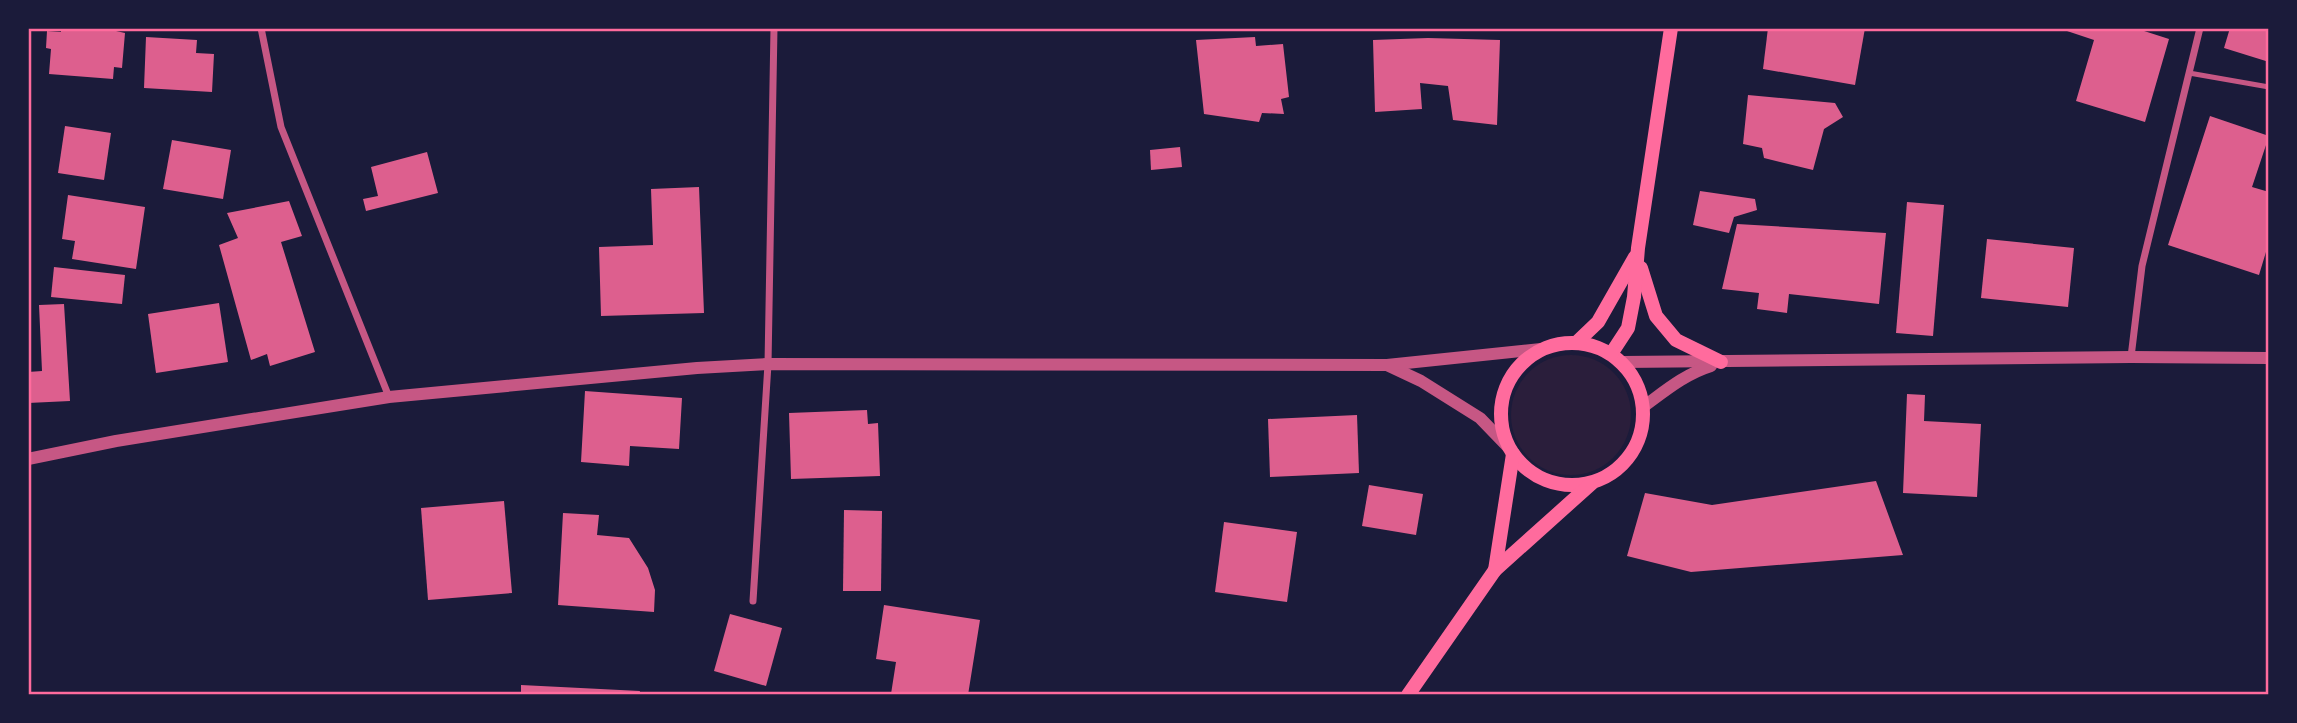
<svg xmlns="http://www.w3.org/2000/svg" width="2297" height="723" viewBox="0 0 2297 723" font-family="'Noto Sans',sans-serif">
	<style>
		.green { fill: #2a1e3b }
		.building { fill: #dd5f8e }
		.lines { fill: none; stroke-linecap: round; stroke-linejoin: round }
		.service { stroke: #c65784; stroke-width: 5 }
		.minor { stroke: #c65784; stroke-width: 7 }
		.tertiary { stroke: #c65784; stroke-width: 12 }
		.secondary { stroke: #ff6b9d; stroke-width: 14 }
		.neatline { fill: none; stroke: #ff6b9d; stroke-width: 2.5 }
	</style>
	<rect width="100%" height="100%" fill="#1b1b3a"/>
	<circle class="green" cx="1571" cy="415" r="60"/>
	<g class="building">
		<polygon points="61,28 116,28 116,31 125,33 122,68 114,67 113,79 49,74 51,49 46,48 47,31 61,32"/>
		<polygon points="1768,28 1865,28 1855,85 1763,69"/>
		<polygon points="2064,28 2142,28 2141,30 2169,39 2145,122 2076,101 2094,40 2064,30"/>
		<polygon points="2230,28 2269,28 2269,62 2224,48"/>
		<polygon points="146,37 197,40 196,53 214,54 212,92 144,88"/>
		<polygon points="1255,37 1256,46 1283,44 1289,97 1281,99 1284,114 1262,113 1259,122 1204,114 1196,40"/>
		<polygon points="1428,38 1500,40 1497,125 1453,120 1448,86 1420,83 1422,109 1375,112 1373,40"/>
		<polygon points="1748,95 1835,103 1843,117 1824,129 1813,170 1764,158 1762,148 1743,144"/>
		<polygon points="2210,116 2269,136 2252,187 2269,192 2269,242 2259,275 2168,245"/>
		<polygon points="65,126 111,133 104,180 58,173"/>
		<polygon points="172,140 231,150 223,199 163,189"/>
		<polygon points="1180,147 1182,167 1151,170 1150,150"/>
		<polygon points="427,152 438,193 366,211 363,199 378,196 371,167"/>
		<polygon points="699,187 704,313 601,316 599,247 653,245 651,189"/>
		<polygon points="1700,191 1755,199 1757,210 1734,217 1729,233 1693,225"/>
		<polygon points="68,195 145,207 136,269 72,259 75,241 62,239"/>
		<polygon points="289,201 302,236 281,242 315,352 270,366 267,354 251,360 219,245 238,238 227,213"/>
		<polygon points="1907,202 1944,205 1933,336 1896,333"/>
		<polygon points="1737,224 1886,233 1879,304 1789,294 1787,313 1757,309 1759,293 1722,289"/>
		<polygon points="1987,239 2074,248 2068,307 1981,298"/>
		<polygon points="54,267 125,275 122,304 51,297"/>
		<polygon points="219,303 228,362 156,373 148,314"/>
		<polygon points="64,304 70,401 28,403 28,372 42,371 39,305"/>
		<polygon points="585,391 682,398 679,449 630,446 629,466 581,462"/>
		<polygon points="1907,394 1925,395 1924,421 1981,424 1977,497 1903,493"/>
		<polygon points="867,410 868,424 878,423 880,476 791,479 789,413"/>
		<polygon points="1357,415 1359,473 1270,477 1268,419"/>
		<polygon points="1876,481 1903,555 1691,572 1627,556 1645,493 1712,505"/>
		<polygon points="1369,485 1423,494 1416,535 1362,526"/>
		<polygon points="504,501 512,593 428,600 421,508"/>
		<polygon points="844,510 882,511 881,591 843,591"/>
		<polygon points="563,513 599,515 597,535 629,538 648,568 655,590 654,612 558,605"/>
		<polygon points="1224,522 1297,532 1287,602 1215,592"/>
		<polygon points="884,605 980,620 968,695 891,694 896,662 876,659"/>
		<polygon points="730,614 782,628 766,686 714,671"/>
		<polygon points="521,685 640,691 639,695 521,695"/>
	</g>
	<g class="lines">
		<polyline class="service" points="2189,73 2269,87"/>
		<g class="minor">
			<polyline points="261,28 281,127 389,397"/>
			<polyline points="2131,357 2142,266 2200,28"/>
			<polyline points="753,601 768,364 774,28"/>
		</g>
		<g class="tertiary">
			<polyline points="1622,362 2131,357 2269,358"/>
			<polyline points="1387,365 1421,381 1480,418 1508,447"/>
			<path d="M 1643,407 C 1665,391 1685,374 1711,366"/>
			<polyline points="28,459 116,441 389,397 697,368 768,364 1387,365 1541,349"/>
		</g>
		<g class="secondary">
			<polyline points="1641,268 1656,316 1676,340 1721,362"/>
			<circle cx="1572" cy="414" r="71"/>
			<polyline points="1576,343 1598,322 1635,257"/>
			<polyline points="1611,354 1628,328 1634,297 1638,248 1671,28"/>
			<polyline points="1495,570 1513,454"/>
			<polyline points="1408,695 1495,570 1592,483"/>
		</g>
	</g>
	<rect width="2297" height="723" fill="none" stroke="#1b1b3a" stroke-width="60"/>
	<rect x="30" y="30" width="2237" height="663" class="neatline"/>
</svg>
